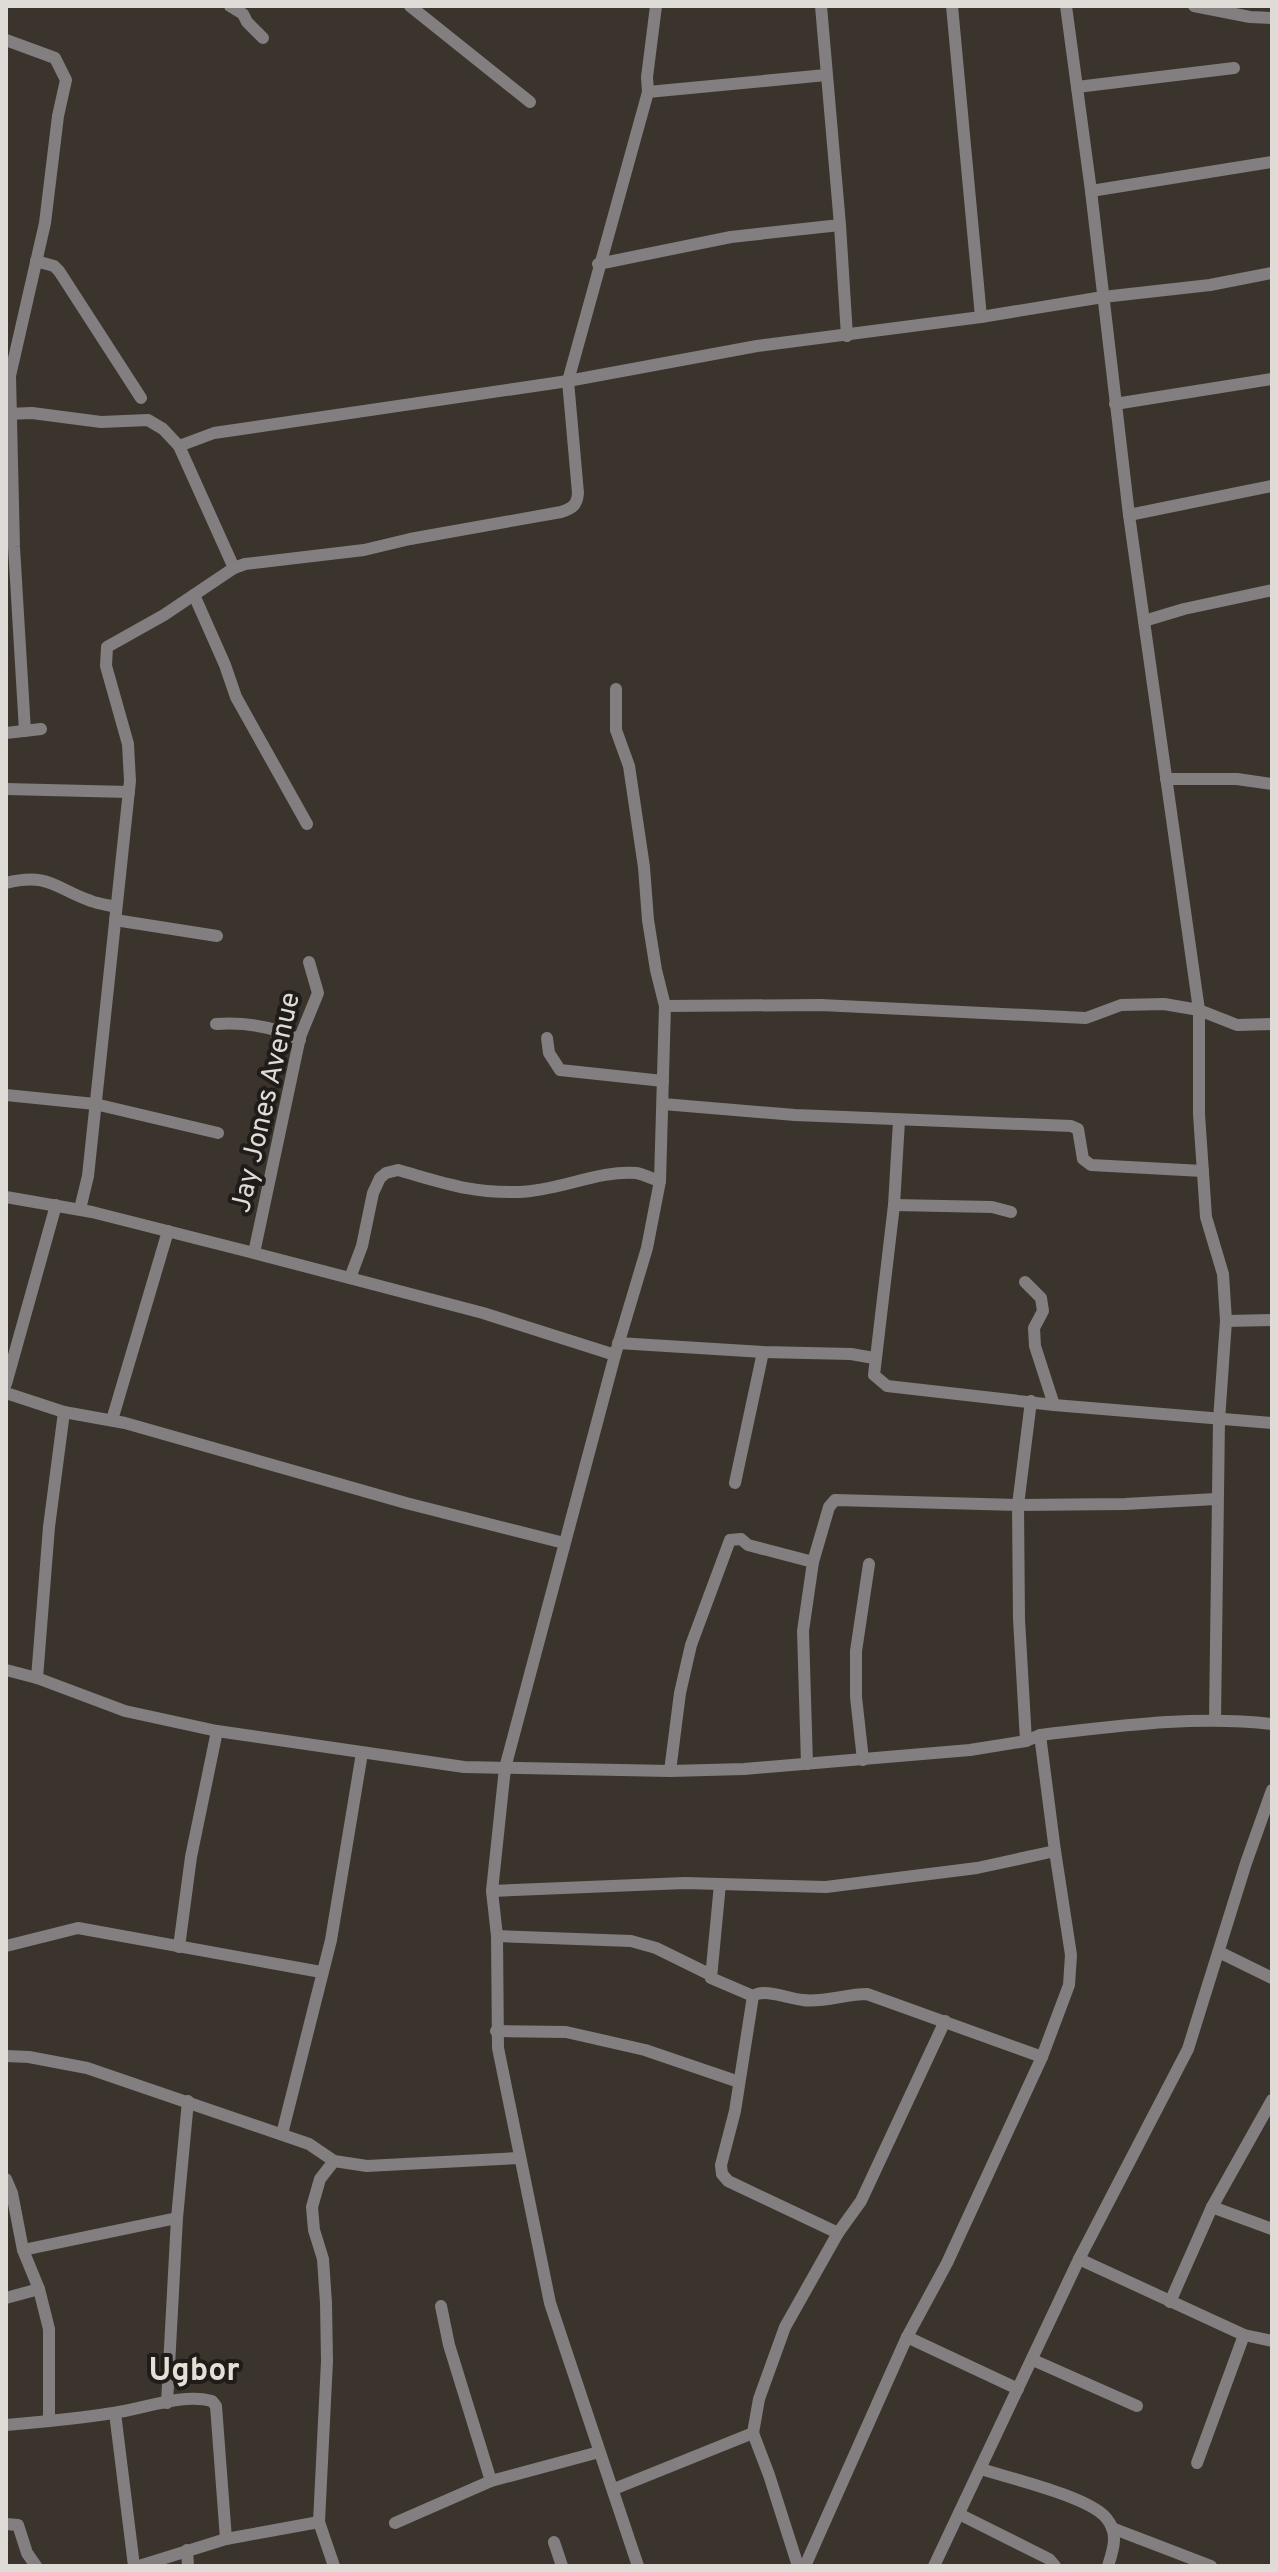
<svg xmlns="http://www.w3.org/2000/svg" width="1278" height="2572" viewBox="0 0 1278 2572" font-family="Overpass,sans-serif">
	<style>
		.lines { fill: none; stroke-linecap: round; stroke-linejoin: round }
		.minor { stroke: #837e7f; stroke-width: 12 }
		.labels { text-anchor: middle; stroke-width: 8; stroke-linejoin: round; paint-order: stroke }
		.street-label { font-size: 28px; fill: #dfdbd6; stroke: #1f1c19 }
		.quarter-label { font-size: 32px; font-weight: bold; fill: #e7dfd6; stroke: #1f1c19 }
	</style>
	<rect width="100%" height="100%" fill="#3a342d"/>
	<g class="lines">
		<g class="minor">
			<polyline points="230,6 243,14 247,22 263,38"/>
			<polyline points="410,6 530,102"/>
			<polyline points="821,6 840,225 847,336"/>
			<polyline points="952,6 981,317"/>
			<polyline points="1066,6 1091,191 1129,515 1199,1010 1199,1114 1206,1217 1223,1274 1226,1321 1219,1420 1215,1720"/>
			<polyline points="1194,6 1250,17 1272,18"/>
			<polyline points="6,40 55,58 66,80 58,116 45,223 10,376 14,547 25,731"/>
			<polyline points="1077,87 1234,68"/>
			<polyline points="648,92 826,75"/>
			<polyline points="1091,191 1272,162"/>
			<polyline points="36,261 54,266 59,271 141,398"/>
			<polyline points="598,264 731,237 840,225"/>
			<polyline points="1115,404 1272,379"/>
			<polyline points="6,414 32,413 101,422 148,420 163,429 179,446"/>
			<polyline points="1129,515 1272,486"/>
			<polyline points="234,568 179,446 214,433 568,381 757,346 981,317 1103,297 1210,285 1272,273"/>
			<polyline points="194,595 225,665 236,697 307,824"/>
			<polyline points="1144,621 1184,609 1272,590"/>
			<polyline points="616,689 616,730 629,766 644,867 648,920 656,970 665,1006 660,1181 647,1248 615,1355 505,1768 492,1891 497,1936 498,2048 550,2303 638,2566"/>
			<polyline points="6,733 41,729"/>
			<polyline points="1166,779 1237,779 1272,784"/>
			<polyline points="6,789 129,792"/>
			<path d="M 6,883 C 49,872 56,889 91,901 C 99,904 108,905 116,907"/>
			<polyline points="115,920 217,936"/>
			<polyline points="665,1006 821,1005 1086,1018 1121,1005 1164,1004 1199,1010 1237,1025 1272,1024"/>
			<path d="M 216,1024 C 246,1022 273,1026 300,1040"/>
			<polyline points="547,1038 549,1053 560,1070 663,1081"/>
			<polyline points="6,1095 95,1104 218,1133"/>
			<polyline points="663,1104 795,1115 1071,1126 1078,1129 1083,1159 1091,1165 1203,1171"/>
			<polyline points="899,1121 894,1205 874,1375 887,1386 1054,1405 1272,1423"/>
			<polyline points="6,1197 92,1212 254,1253 483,1313 615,1355"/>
			<polyline points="894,1205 992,1207 1011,1212"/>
			<path d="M 80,1209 L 88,1176 L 130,781 L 128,744 L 106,666 L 107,647 L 164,615 L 234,568 L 245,564 L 364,550 L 410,539 L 561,512 C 573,508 577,505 578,493 L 568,381 L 648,92 L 647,77 L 656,6"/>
			<polyline points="254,1253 300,1037 318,993 309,962"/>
			<path d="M 350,1278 L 362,1246 L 373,1193 L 380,1178 L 386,1173 L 398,1170 C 444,1183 470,1193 519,1192 C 558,1191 599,1170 636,1173 C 644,1174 652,1179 660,1181"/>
			<polyline points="1025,1282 1041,1298 1043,1311 1034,1328 1035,1346 1054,1405"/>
			<polyline points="1226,1321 1272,1320"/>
			<polyline points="618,1343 763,1352 851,1354 874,1358"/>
			<polyline points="6,1384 56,1205"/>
			<polyline points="6,1393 64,1412 49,1527 37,1678"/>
			<polyline points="64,1412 125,1423 406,1503 564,1543"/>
			<polyline points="112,1420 168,1231"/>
			<polyline points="735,1483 763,1352"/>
			<path d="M 6,1670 L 37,1678 L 125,1711 L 217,1731 L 464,1767 L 670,1771 L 744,1769 L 970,1750 L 1026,1741 L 1040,1735 C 1118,1726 1194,1715 1272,1724"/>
			<polyline points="1026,1741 1019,1619 1018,1505 1031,1401"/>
			<polyline points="863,1760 856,1697 856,1651 869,1564"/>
			<polyline points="807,1764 803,1631 813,1562 829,1507 835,1500 1018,1505 1125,1504 1216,1499"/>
			<polyline points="670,1771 680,1693 691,1645 730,1540 741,1539 748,1545 813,1562"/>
			<polyline points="720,1884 711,1978 753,1996"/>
			<polyline points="492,1891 685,1883 826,1887 977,1868 1055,1851 1040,1735"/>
			<polyline points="497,1936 631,1941 656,1948 711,1975"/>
			<polyline points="6,1946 78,1928 321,1972"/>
			<polyline points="179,1947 191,1857 217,1731"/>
			<polyline points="1219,1952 1272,1978"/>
			<polyline points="496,2031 566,2032 645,2050 739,2082"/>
			<polyline points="6,2056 29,2057 87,2068 309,2144 334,2161 367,2166 519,2158"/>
			<polyline points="282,2134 331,1940 362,1753"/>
			<polyline points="334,2161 320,2179 312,2207 314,2230 323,2259 326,2303 327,2361 319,2522 334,2566"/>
			<polyline points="6,2179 12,2193 23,2250 39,2289 49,2329 49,2421"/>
			<polyline points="1212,2207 1272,2229"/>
			<path d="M 838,2233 L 728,2181 L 722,2174 L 721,2165 L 735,2111 L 753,1996 C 766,1988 788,1999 803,2000 C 822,2003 846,1994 867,1994 L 1042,2057"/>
			<polyline points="23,2250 177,2218"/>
			<polyline points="1079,2259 1244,2335 1272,2341"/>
			<polyline points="6,2298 39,2289"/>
			<polyline points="1170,2302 1212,2207 1272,2100"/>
			<polyline points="441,2306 449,2345 491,2481"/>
			<polyline points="907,2337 1018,2389"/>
			<polyline points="1033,2360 1137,2406"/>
			<polyline points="167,2403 177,2218 188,2101"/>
			<polyline points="115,2413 134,2566"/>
			<path d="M 6,2425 C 42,2422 77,2419 113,2413 C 144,2409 181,2393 212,2401 L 216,2406 L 226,2539"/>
			<polyline points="753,2433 769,2475 798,2566"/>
			<polyline points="1197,2463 1244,2335"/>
			<path d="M 981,2469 C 1009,2478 1091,2497 1107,2519 C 1119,2534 1113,2550 1108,2566"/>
			<polyline points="614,2489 753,2433 759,2399 785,2327 838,2233 861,2201 945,2021"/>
			<polyline points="959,2514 1049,2559 1055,2566"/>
			<polyline points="395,2523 491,2481 599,2452"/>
			<polyline points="6,2524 18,2525 27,2553 36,2566"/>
			<polyline points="1112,2528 1211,2566"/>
			<polyline points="554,2542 562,2566"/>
			<polyline points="187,2550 188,2566"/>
			<polyline points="139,2566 226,2539 319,2522"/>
			<polyline points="805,2566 907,2337 947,2263 1042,2057 1069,1985 1071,1955 1055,1851"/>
			<polyline points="934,2566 1079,2259 1188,2049 1246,1863 1272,1790"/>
		</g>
	</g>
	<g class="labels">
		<g class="street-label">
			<text transform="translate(264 1102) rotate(-77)" y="10">Jay Jones Avenue</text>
		</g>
		<g class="quarter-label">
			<text x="194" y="2380">Ugbor</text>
		</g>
	</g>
	<rect width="1278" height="2572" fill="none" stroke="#dfdbd6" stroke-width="16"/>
</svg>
